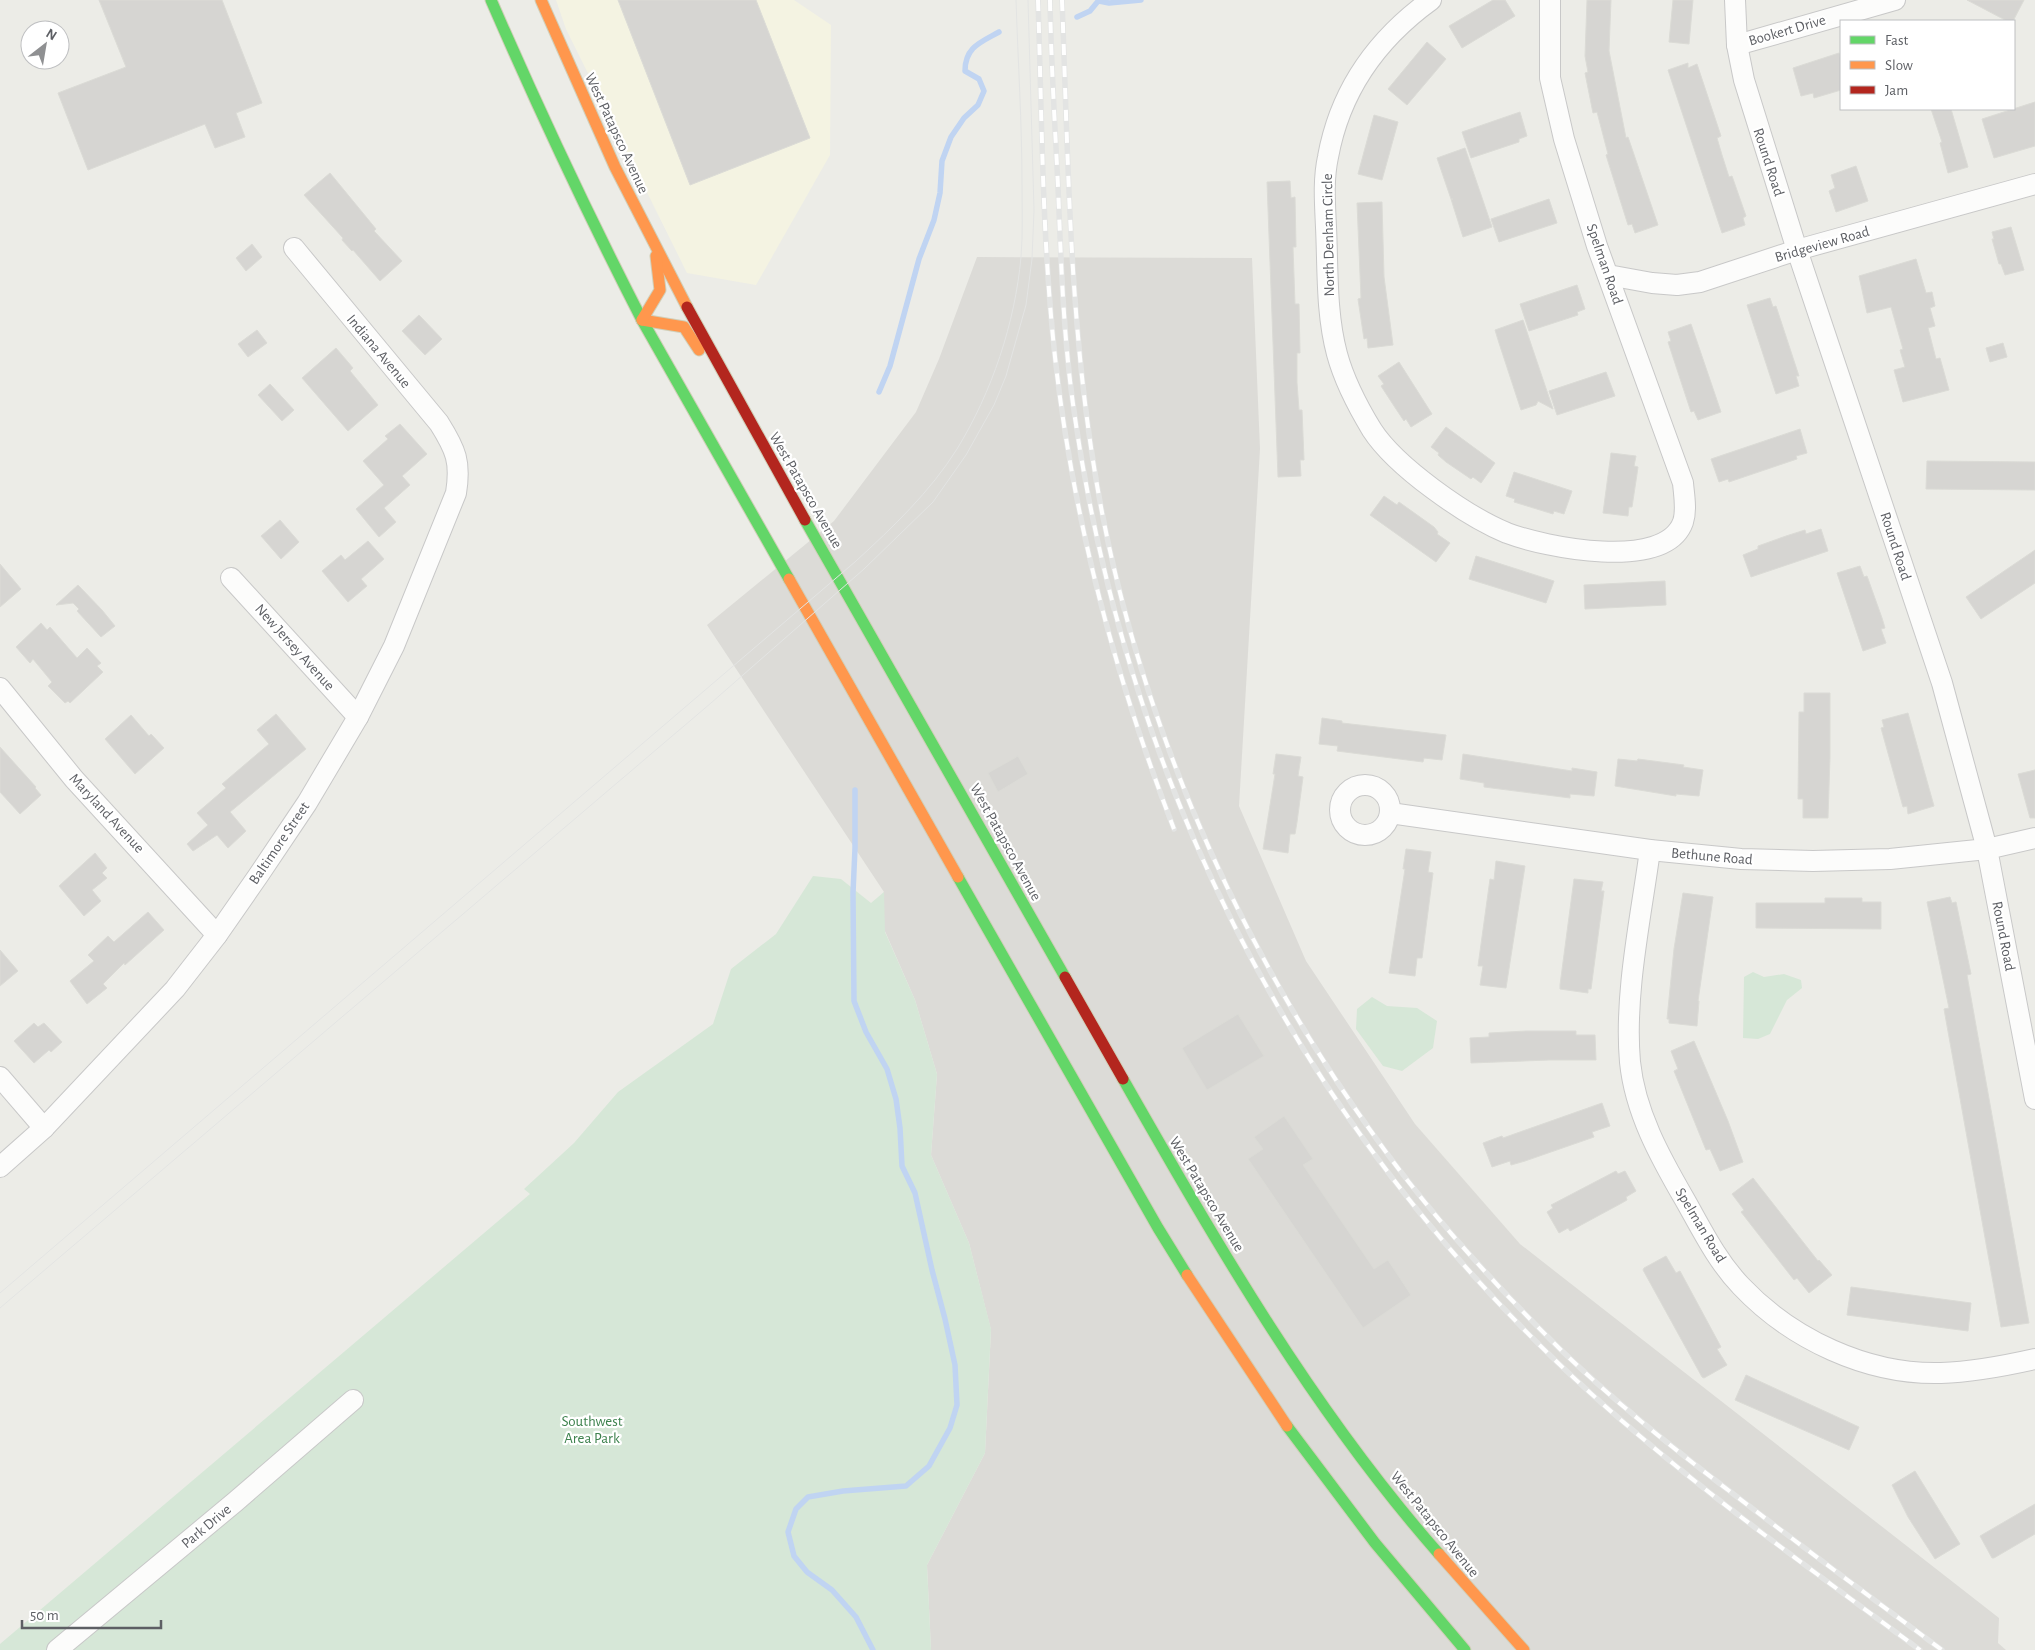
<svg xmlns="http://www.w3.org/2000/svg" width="2035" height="1650" viewBox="0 0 2035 1650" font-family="'Alegreya Sans',sans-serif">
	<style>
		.commercial { fill: #f4f3e2 }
		.industrial { fill: #dcdbd7 }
		.green { fill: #d6e7d7 }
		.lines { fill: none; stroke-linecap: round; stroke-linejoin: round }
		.stream { stroke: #c0d4f2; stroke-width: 5.5 }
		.building { fill: #d6d5d2; stroke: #dbdbd6 }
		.street-casing { stroke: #c8c8c8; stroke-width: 22 }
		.fast-casing { stroke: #d1cfb8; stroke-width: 13 }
		.slow-casing { stroke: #d1cfb8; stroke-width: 13 }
		.jam-casing { stroke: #d1cfb8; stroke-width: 13 }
		.street { stroke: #fcfcfb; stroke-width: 20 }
		.fast { stroke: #63d668; stroke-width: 11 }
		.slow { stroke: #ff974d; stroke-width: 11 }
		.jam { stroke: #b3261e; stroke-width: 11 }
		.tram { stroke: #e3e4e3; stroke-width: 1 }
		.rail-casing { stroke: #e3e4e3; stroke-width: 5.5 }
		.rail { stroke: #fff; stroke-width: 4; stroke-dasharray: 11; stroke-linecap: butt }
		.labels { text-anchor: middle; stroke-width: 4.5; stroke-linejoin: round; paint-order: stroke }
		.street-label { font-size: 15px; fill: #5d5f64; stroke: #fff }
		.park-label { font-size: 15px; fill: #3e824e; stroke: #fff }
	</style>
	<rect width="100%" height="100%" fill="#ecece7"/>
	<polygon class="commercial" points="556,0 794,0 831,25 830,155 756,285 687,273 566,29"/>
	<polygon class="industrial" points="977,257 1252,258 1260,449 1239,806 1306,961 1415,1124 1520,1244 1999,1618 1998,1643 2006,1650 931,1650 927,1565 985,1453 991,1330 969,1243 931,1155 937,1074 915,1000 874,906 884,892 707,625 834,521 916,412 939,359"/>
	<g class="green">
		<polygon points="813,876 841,879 871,903 884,892 885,932 915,1000 937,1074 931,1155 969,1243 991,1329 985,1453 927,1565 931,1650 0,1650 0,1644 530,1194 524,1189 574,1143 618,1092 713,1024 731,969 776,934"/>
		<polygon points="1753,972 1764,977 1784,974 1801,980 1802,988 1787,1000 1770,1034 1758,1039 1743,1038 1744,977"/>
		<polygon points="1372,997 1387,1006 1417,1008 1437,1021 1433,1048 1402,1071 1383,1066 1356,1029 1357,1009"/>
	</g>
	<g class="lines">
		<g class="stream">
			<polyline points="1099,1 1109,3 1141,0"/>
			<polyline points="1077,17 1090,11 1099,0"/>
			<path d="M 879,392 L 890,366 L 919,259 L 934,220 L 940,193 L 942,161 L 951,137 L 964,118 L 978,105 L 984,91 L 979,79 L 965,71 C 965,47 981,42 999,32"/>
			<polyline points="855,790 855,848 853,893 854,1001 866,1032 887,1069 896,1099 900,1128 902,1166 915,1193 932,1270 945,1319 955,1365 957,1405 950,1428 929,1466 906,1486 843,1491 808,1497 796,1509 788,1532 794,1556 807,1572 832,1590 856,1617 873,1650"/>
		</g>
	</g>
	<g class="building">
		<polygon points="99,0 222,0 262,103 236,113 245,137 215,148 205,124 88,170 58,93 126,67"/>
		<polygon points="618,0 756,0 810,138 690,185"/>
		<polygon points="1493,0 1505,0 1515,16 1462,48 1449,26"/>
		<polygon points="1587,0 1611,0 1609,51 1626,138 1628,137 1658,225 1635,233 1632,224 1628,225 1606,155 1608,154 1597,112 1593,113 1585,73 1588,72 1585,56"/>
		<polygon points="1673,0 1693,0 1689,44 1669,42"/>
		<polygon points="1967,0 2024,0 2013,21 2007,21"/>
		<polygon points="1427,42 1446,59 1407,105 1388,89"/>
		<polygon points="1839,53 1841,61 1841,90 1814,98 1813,93 1801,96 1793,68"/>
		<polygon points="1688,63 1688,68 1697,64 1721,136 1717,138 1722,155 1729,177 1732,176 1746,216 1743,218 1745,225 1722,233 1668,70"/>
		<polygon points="2035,102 2035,146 1994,158 1982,119"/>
		<polygon points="1931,109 1951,109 1968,167 1948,173 1940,143 1942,142"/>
		<polygon points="1520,112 1527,136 1519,139 1519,142 1471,158 1462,132"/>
		<polygon points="1374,115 1398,122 1382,180 1358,174"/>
		<polygon points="1465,148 1492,227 1463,237 1451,199 1453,199 1451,199 1437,158"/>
		<polygon points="1856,166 1868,201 1836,212 1829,191 1835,188 1831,175"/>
		<polygon points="330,173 376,229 374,231 402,261 380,281 353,250 352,251 342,240 343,238 304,195"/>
		<polygon points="1290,181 1291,198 1295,197 1296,247 1293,247 1295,304 1299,304 1300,353 1297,353 1297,383 1299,410 1302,410 1304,460 1300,460 1301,476 1278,477 1267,182"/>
		<polygon points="1549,199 1557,223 1499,242 1491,219"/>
		<polygon points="1382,202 1384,277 1393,345 1368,348 1367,338 1364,339 1358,299 1361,298 1357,203"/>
		<polygon points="2011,227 2024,270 2005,275 2001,264 1999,264 1992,239 1994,239 1992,232"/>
		<polygon points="252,244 262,257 246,271 236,258"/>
		<polygon points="1916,259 1926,293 1932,292 1935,306 1930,308 1935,326 1928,328 1936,359 1940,358 1949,390 1903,402 1894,370 1905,367 1900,350 1903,349 1891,307 1867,313 1859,276"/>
		<polygon points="1577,285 1585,309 1577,312 1578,315 1529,331 1520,304"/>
		<polygon points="1770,298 1773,307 1776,306 1799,376 1796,376 1799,386 1776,394 1747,305"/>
		<polygon points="419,315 442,339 425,355 402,331"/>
		<polygon points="1523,320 1532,347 1553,409 1538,401 1536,405 1521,410 1499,343 1495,330"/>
		<polygon points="1691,324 1721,412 1698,420 1694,411 1691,412 1668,342 1671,341 1668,332"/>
		<polygon points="257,330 267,343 248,357 238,344"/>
		<polygon points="2003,343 2007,357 1990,362 1986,348"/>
		<polygon points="336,348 353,368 350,371 378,405 348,431 302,378"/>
		<polygon points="1399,362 1432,414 1411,427 1406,419 1404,421 1396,409 1381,386 1384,384 1378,376"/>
		<polygon points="1606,372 1615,396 1557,415 1549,391"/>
		<polygon points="270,384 294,410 282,421 258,395"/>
		<polygon points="400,424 427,454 402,476 410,485 384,508 396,522 379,537 356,509 384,485 363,461 388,439 385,436"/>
		<polygon points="1446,427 1495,463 1481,483 1473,477 1471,479 1446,462 1438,455 1439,453 1431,447"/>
		<polygon points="1800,429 1807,453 1796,456 1797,459 1729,482 1728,479 1719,482 1711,459"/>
		<polygon points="1611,453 1636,456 1634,466 1638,467 1637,474 1632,507 1629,507 1628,516 1603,513"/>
		<polygon points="1927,461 2035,462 2035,490 1926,489"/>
		<polygon points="1514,472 1572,491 1564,514 1554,511 1553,514 1514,502 1515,499 1506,496"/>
		<polygon points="1384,496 1397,505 1399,502 1434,527 1438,532 1437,534 1450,543 1436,562 1370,515"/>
		<polygon points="280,520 299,542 281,559 261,536"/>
		<polygon points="1821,529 1828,551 1751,577 1743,555 1758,549 1758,546 1786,536 1805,530 1806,534"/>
		<polygon points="368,541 384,559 361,579 367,586 348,602 322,571 341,555 345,560"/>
		<polygon points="2035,550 2035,583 1981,619 1966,597"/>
		<polygon points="1476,556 1554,581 1546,603 1469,579"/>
		<polygon points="0,564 21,589 0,607"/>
		<polygon points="1860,566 1864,577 1867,576 1882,618 1885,628 1881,629 1886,643 1863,651 1837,573"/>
		<polygon points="1665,581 1666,605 1585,609 1584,585"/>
		<polygon points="78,585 102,610 115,626 101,637 77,611 79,609 73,603 56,605"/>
		<polygon points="41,623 47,630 50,627 77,658 87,648 101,663 97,666 103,672 70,703 68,701 65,703 48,686 52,682 33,659 30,663 16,647"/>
		<polygon points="1804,693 1830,693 1830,757 1828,818 1803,818 1803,799 1798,799 1799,712 1804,712"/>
		<polygon points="1908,713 1934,806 1908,814 1907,806 1903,807 1881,728 1884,727 1882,720"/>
		<polygon points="276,714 306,749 230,812 246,831 228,848 217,835 193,851 187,844 208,825 197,813 226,788 222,784 269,744 257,730"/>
		<polygon points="131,715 149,736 151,734 164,748 135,774 105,739"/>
		<polygon points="1322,718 1342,721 1342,723 1446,735 1442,760 1424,758 1423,762 1337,751 1338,746 1319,744"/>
		<polygon points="0,747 36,787 35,788 41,795 20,814 0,792"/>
		<polygon points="1276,754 1301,757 1298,776 1303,777 1297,822 1295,834 1290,834 1288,853 1263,849 1275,774 1273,774"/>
		<polygon points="1463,754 1572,771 1572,768 1597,772 1594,796 1570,794 1570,798 1484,787 1484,783 1460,779"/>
		<polygon points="1018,756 1028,774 998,792 988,773"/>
		<polygon points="1618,759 1637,761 1638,759 1684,765 1683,767 1703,770 1699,796 1676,794 1676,796 1615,786"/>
		<polygon points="2035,770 2035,818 2030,818 2018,774"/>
		<polygon points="1406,849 1431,852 1428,872 1433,873 1422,958 1417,958 1415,976 1389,973 1405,869 1403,869"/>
		<polygon points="95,853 107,868 102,873 107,878 92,890 101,901 84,916 59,886"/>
		<polygon points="1496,861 1525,866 1506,988 1480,985 1483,966 1478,966 1490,879 1494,880"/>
		<polygon points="1574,879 1603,882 1601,891 1604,891 1591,989 1588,989 1588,993 1560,989 1560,985"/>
		<polygon points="1683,893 1713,897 1698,1001 1699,1001 1697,1026 1669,1023 1669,1019 1667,1019 1674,949"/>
		<polygon points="1950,897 1952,903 1956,902 1971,974 1967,975 2029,1323 2001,1327 1944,1009 1949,1008 1927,902"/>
		<polygon points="1825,898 1862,898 1862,902 1881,902 1881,929 1756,928 1756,903 1825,903"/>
		<polygon points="148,912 164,930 125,965 124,963 103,984 107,988 87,1004 70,981 94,961 88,955 108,936 114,942"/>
		<polygon points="0,950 18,971 0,986"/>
		<polygon points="1238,1014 1264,1056 1207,1090 1182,1048"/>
		<polygon points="34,1023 38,1027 44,1023 62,1042 51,1052 49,1050 34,1063 14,1041"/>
		<polygon points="1526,1031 1576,1031 1576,1035 1595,1035 1596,1060 1549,1060 1471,1063 1470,1038 1489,1037 1489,1033"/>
		<polygon points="1694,1041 1728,1121 1743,1162 1720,1171 1710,1149 1706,1150 1674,1071 1678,1069 1671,1051"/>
		<polygon points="1602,1103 1610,1126 1592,1132 1594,1137 1525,1161 1511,1165 1510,1161 1492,1167 1483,1143 1502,1136 1503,1138"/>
		<polygon points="1284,1116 1313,1159 1303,1165 1374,1269 1388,1260 1411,1295 1363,1328 1248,1159 1263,1149 1254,1137"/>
		<polygon points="1616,1171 1618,1174 1625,1171 1636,1191 1626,1197 1627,1200 1620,1204 1570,1231 1568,1228 1559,1233 1547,1212 1553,1208 1551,1205"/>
		<polygon points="1753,1178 1818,1261 1819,1260 1832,1275 1809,1293 1797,1278 1794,1280 1741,1212 1744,1210 1732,1194"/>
		<polygon points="1666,1256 1676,1273 1680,1271 1721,1347 1717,1349 1727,1365 1704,1378 1702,1377 1643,1270 1644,1268"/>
		<polygon points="1851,1287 1971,1303 1968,1331 1847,1315"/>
		<polygon points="1746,1375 1859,1427 1849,1450 1735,1400"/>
		<polygon points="1915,1471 1960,1544 1935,1559 1908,1517 1892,1485"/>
		<polygon points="2035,1504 2035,1534 1994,1558 1992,1558 1980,1536"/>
	</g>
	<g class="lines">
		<g class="street-casing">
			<g id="street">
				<path d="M 1431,0 C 1377,39 1340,91 1328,157 C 1323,180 1325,204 1326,227 C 1328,269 1326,313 1337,354 C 1344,380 1358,407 1372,430 C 1396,467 1466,516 1507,533 C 1544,547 1665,572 1683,522 C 1687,510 1684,495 1683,483 L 1597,246 L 1564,139 L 1550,78 L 1550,0"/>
				<polyline points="1735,0 1737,45 1744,80 1797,250 1942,683 1987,849 2035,1099"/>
				<polyline points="1737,45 1895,0"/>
				<polyline points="1608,275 1652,283 1677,285 1700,282 1797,250 2035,184"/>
				<polyline points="231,578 358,717"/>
				<polyline points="0,688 74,779 217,935"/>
				<circle cx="1365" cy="810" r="25"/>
				<polyline points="1390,813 1650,850 1741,859 1813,861 1890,859 1987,849 2035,838"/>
				<path d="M 1650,850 C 1641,917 1624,994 1630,1062 C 1635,1112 1660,1157 1685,1200 C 1702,1230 1717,1261 1741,1286 C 1791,1339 1867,1375 1941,1373 C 1973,1372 2004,1366 2035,1359"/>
				<polyline points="0,1077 44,1128"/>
				<path d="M 0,1167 L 44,1128 L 175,989 L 217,935 L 258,876 L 307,803 L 358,717 L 394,646 L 456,493 C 461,462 456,450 439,423 L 294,248"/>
				<polyline points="57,1650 235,1502 353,1400"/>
			</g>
		</g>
		<g class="fast-casing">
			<g id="fast">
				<path d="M 491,0 C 538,108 588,215 642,320 L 789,579"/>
				<polyline points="805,520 1065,977"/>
				<polyline points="958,877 1158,1228 1187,1275"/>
				<path d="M 1123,1079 C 1217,1244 1313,1411 1439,1554"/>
				<polyline points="1287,1426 1375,1543 1465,1650"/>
			</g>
		</g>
		<g class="slow-casing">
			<g id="slow">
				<polyline points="541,0 615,167 687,307"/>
				<polyline points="642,320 684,327 699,350"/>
				<polyline points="642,320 660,290 656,256"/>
				<polyline points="789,579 958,877"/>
				<polyline points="1187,1275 1287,1426"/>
				<polyline points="1439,1554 1524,1650"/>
			</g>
		</g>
		<g class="jam-casing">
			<g id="jam">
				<polyline points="687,307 805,520"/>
				<polyline points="1065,977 1123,1079"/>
			</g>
		</g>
		<use href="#street" class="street"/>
		<use href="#fast" class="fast"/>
		<use href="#slow" class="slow"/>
		<use href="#jam" class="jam"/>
		<g class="tram">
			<path d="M 0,1293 L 856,561 C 893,527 930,492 957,449 C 992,392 1015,323 1021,257 C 1023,233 1022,209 1022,185 C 1022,123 1018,62 1016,0"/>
			<polyline points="0,1308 711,703 864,569 933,502 966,455 994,405 1006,376 1026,305 1032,259 1034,210 1028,0"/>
		</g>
		<g class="rail-casing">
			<g id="rail">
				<path d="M 1038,0 C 1042,119 1042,238 1055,357 C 1073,519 1115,677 1174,829"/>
				<path d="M 1050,0 C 1051,62 1055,125 1058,187 C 1061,259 1063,332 1073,404 C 1124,771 1289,1105 1557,1362 C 1669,1469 1796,1558 1920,1650"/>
				<path d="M 1062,0 C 1068,152 1069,304 1092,454 C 1128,695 1231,936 1373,1134 C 1428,1212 1493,1283 1561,1350 C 1616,1403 1675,1450 1736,1496 C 1804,1548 1873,1599 1942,1650"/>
			</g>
		</g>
		<use href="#rail" class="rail"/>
	</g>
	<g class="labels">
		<g class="street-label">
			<text transform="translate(1787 30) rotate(-16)" y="5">Bookert Drive</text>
			<text transform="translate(617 133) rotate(65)" y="5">West Patapsco Avenue</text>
			<text transform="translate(1769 162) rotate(72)" y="5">Round Road</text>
			<text transform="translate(1328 235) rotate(-91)" y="5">North Denham Circle</text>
			<text transform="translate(1822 244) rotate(-16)" y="5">Bridgeview Road</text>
			<text transform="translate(1605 264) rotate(71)" y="5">Spelman Road</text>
			<text transform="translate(379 351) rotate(50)" y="5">Indiana Avenue</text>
			<text transform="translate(806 490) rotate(60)" y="5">West Patapsco Avenue</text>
			<text transform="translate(1896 546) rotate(72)" y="5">Round Road</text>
			<text transform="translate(295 647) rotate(48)" y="5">New Jersey Avenue</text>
			<text transform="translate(107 813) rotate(47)" y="5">Maryland Avenue</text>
			<text transform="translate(1006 842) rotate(61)" y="5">West Patapsco Avenue</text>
			<text transform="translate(279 843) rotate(-56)" y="5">Baltimore Street</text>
			<text transform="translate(1712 856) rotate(5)" y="5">Bethune Road</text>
			<text transform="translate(2004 936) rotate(79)" y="5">Round Road</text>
			<text transform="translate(1207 1194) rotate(59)" y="5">West Patapsco Avenue</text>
			<text transform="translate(1701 1225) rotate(59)" y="5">Spelman Road</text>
			<text transform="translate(1435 1524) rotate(51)" y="5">West Patapsco Avenue</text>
			<text transform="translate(206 1526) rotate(-40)" y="5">Park Drive</text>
		</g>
		<g class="park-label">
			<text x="592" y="1426">Southwest<tspan x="592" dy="17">Area Park</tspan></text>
		</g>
	</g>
	<rect x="1840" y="20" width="175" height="90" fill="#ffffff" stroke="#bebfc1"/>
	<rect x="1850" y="36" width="25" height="8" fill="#63d668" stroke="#bebfc1"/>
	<text x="1885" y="45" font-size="15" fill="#5d5f64">Fast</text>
	<rect x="1850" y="61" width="25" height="8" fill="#ff974d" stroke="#bebfc1"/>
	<text x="1885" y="70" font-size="15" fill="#5d5f64">Slow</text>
	<rect x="1850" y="86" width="25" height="8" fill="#b3261e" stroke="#bebfc1"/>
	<text x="1885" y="95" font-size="15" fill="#5d5f64">Jam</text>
	<g transform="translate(45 45) rotate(31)"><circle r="24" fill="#ffffff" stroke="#bebfc1"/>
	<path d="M0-4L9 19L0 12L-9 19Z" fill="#8f9092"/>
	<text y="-8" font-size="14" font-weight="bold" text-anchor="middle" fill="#5d5f64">N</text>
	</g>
	<path d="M22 1620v8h139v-8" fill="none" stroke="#5d5f64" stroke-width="2.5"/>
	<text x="30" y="1620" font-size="15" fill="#5d5f64" stroke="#ffffff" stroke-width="4" paint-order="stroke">50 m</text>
</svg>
